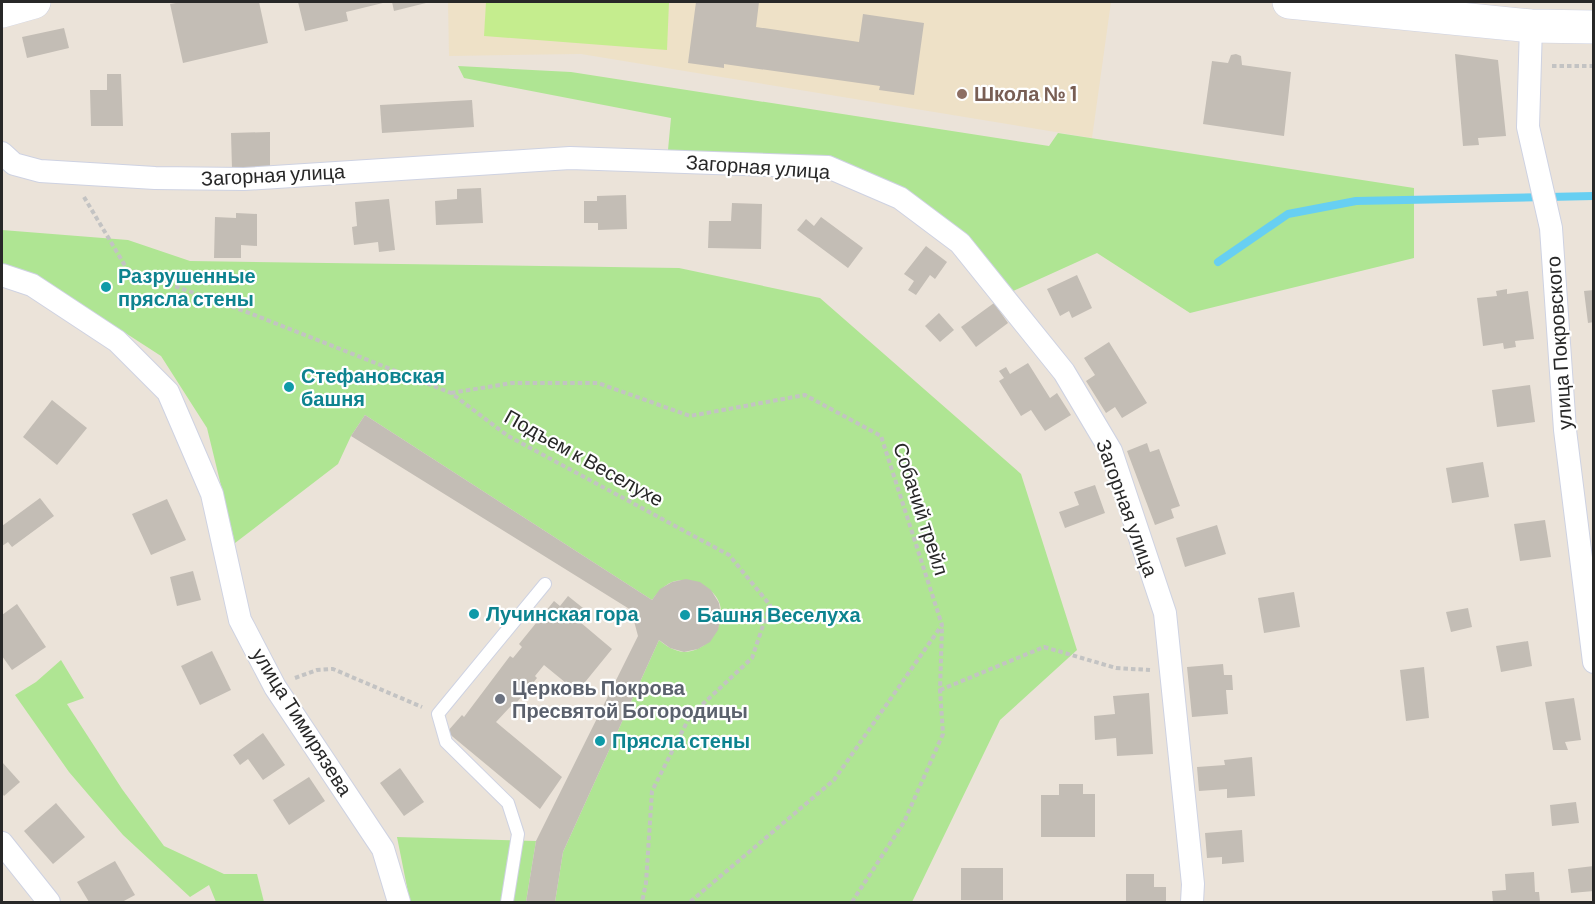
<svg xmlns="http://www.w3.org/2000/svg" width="1595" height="904" viewBox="0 0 1595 904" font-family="Barlow,sans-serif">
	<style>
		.education { fill: #eee1c7 }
		.green { fill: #afe593 }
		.pitch { fill: #c5ed8e }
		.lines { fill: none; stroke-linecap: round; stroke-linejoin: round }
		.stream { stroke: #67cff2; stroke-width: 8 }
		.building { fill: #c3bdb5 }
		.service-casing { stroke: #ced2e2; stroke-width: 14 }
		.minor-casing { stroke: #ced2e2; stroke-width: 24 }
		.secondary-casing { stroke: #ced2e2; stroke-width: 34 }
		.path { stroke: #c3c3c3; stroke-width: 4; stroke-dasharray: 4.5 3; stroke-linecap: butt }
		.service { stroke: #fff; stroke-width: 12 }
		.minor { stroke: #fff; stroke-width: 22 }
		.secondary { stroke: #fff; stroke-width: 33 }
		.education-dot { fill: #8d6e63; stroke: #fff; stroke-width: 2 }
		.culture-dot { fill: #0f9aa8; stroke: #fff; stroke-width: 2 }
		.worship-dot { fill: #6b7280; stroke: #fff; stroke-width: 2 }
		.labels { text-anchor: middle; stroke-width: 4.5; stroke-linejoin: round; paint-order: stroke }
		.education-label { font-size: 20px; font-weight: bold; fill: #785e54; stroke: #fff; text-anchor: start }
		.street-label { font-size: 20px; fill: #282828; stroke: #fff }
		.culture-label { font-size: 20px; font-weight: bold; fill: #0d838f; stroke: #fff; text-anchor: start }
		.worship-label { font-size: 20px; font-weight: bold; fill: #5b616d; stroke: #fff; text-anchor: start }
	</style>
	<rect width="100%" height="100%" fill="#ebe3d9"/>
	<polygon class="education" points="448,2 1111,2 1092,138 581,54 449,56"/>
	<g class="green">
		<polygon points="458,66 571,72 1049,146 1058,133 1414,188 1414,258 1190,313 1097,253 1011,292 915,198 829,161 668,150 671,118 464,78"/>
		<path d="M 2,230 L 128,240 L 190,261 L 679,268 L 820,298 L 1021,474 L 1077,650 L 1000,720 L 912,902 L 555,902 L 563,852 L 659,640 C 666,646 674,651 684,652 C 713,652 735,612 711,591 C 707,587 699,585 694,583 C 675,575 663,585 652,600 L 365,415 L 351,436 L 338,464 L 235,543 L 207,428 L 161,356 L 39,277 L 2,267 Z"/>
		<polygon points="61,660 84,698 67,704 122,789 164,846 224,874 257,874 264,902 216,902 209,885 190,897 123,835 69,772 15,695 36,682"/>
		<polygon points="397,837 536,841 526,902 410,902"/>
	</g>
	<polygon class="pitch" points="486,2 669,2 667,50 484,36"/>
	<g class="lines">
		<polyline class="stream" points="1218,262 1288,214 1356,201 1594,196"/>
	</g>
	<g class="building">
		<polygon points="182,2 259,2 268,43 183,63 170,4"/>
		<polygon points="298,2 387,2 346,12 348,21 305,31"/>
		<polygon points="392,2 430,2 394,11"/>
		<polygon points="696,2 759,2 756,27 859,42 863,14 924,23 914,95 879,90 880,86 724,64 724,68 688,63"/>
		<polygon points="64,28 69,48 27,58 22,37"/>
		<polygon points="1236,54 1241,56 1242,65 1291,72 1284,136 1203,124 1212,61 1228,63 1231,55"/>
		<polygon points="1455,54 1498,60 1506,136 1478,138 1479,145 1463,146"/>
		<polygon points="107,74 121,74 123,126 91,126 90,90 107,90"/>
		<polygon points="472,100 474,127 382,133 380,105"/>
		<polygon points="270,132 270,168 232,169 231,133"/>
		<polygon points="481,188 483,223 436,225 435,201 457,199 457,189"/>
		<polygon points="626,195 627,229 598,230 598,223 584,223 584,201 597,201 597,196"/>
		<polygon points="389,199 395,250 379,252 378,242 354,245 352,227 357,226 355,202"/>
		<polygon points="732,203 762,204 761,249 708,248 709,221 731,221"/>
		<polygon points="236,213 257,214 257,246 241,245 241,258 214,258 215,217 236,218"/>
		<polygon points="821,217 863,248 848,268 797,230 806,219 814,226"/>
		<polygon points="926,246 947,262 935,279 930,275 916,295 908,290 914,281 904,274"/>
		<polygon points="1077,275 1092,308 1072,318 1069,311 1060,316 1047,289"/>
		<polygon points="1507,289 1507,294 1528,291 1534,339 1515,341 1516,347 1504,349 1503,343 1483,346 1477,298 1497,296 1496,291"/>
		<polygon points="1594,290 1594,322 1588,323 1584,291"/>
		<polygon points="994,303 1008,323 976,347 961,327"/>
		<polygon points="939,313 954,330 940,342 925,326"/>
		<polygon points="1109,342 1147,403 1122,418 1115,407 1106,413 1086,381 1095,375 1084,358"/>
		<polygon points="1028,363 1050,398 1057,393 1071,415 1045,431 1031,410 1021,416 999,381 1004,378 999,371 1006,367 1010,374"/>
		<polygon points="1530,385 1535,422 1497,427 1492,390"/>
		<polygon points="52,400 87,428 57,465 23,437"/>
		<polygon points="365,415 652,600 660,589 672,582 686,579 700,582 711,590 719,603 721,616 718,630 710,642 698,649 684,652 670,648 659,640 563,852 555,902 526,902 536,841 638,636 631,610 351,436"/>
		<polygon points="1147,443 1150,452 1159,449 1180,506 1171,509 1174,518 1155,525 1127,451"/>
		<polygon points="1483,462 1489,497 1452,503 1446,468"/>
		<polygon points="1095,485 1105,513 1065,528 1059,512 1079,505 1074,492"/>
		<polygon points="40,498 54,516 12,547 8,542 2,546 2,526"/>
		<polygon points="167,499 186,540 151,555 132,514"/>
		<polygon points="1545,520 1551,557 1520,561 1514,524"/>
		<polygon points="1217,525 1226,554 1185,567 1176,538"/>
		<polygon points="193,571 201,600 177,606 170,577"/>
		<polygon points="1294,592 1300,627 1264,633 1258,598"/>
		<polygon points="568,596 588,612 580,622 612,649 577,692 544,665 535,676 537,678 513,707 511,706 496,722 562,777 540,809 447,732 462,715 464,717 510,656 513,658 522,647 519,644 554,601 560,606"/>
		<polygon points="17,604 46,647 12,670 2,656 2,615"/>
		<polygon points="1468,608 1472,627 1451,632 1446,612"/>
		<polygon points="1528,641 1532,666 1501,672 1496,646"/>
		<polygon points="212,651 231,690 200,705 181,666"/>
		<polygon points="1223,664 1224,675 1232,675 1233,690 1226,690 1228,714 1192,717 1187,667"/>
		<polygon points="1424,667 1429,718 1406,721 1400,670"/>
		<polygon points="1149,693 1153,754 1117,756 1116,738 1095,740 1094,716 1115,714 1113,696"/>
		<polygon points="1574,698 1581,740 1565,742 1568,750 1553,750 1545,702"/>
		<polygon points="263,733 285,765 263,780 248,759 240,765 233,755"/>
		<polygon points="1252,757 1255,796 1227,798 1227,789 1199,791 1197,767 1225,765 1224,760"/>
		<polygon points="2,762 20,782 4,796 2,793"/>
		<polygon points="400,768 424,802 404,816 380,783"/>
		<polygon points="309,777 325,801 289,825 273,800"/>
		<polygon points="1059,784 1083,784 1083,794 1095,794 1095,837 1041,837 1041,795 1059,795"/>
		<polygon points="1576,802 1579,823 1552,826 1550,805"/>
		<polygon points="56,803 85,837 53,864 24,831"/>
		<polygon points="1242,830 1244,862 1222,864 1222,857 1207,858 1205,833"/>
		<polygon points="115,861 135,895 122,902 89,902 77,882"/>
		<polygon points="1594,866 1594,891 1571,893 1568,869"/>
		<rect x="961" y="868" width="42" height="32"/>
		<polygon points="1534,872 1535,892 1539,892 1540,902 1493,902 1492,891 1506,890 1505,874"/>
		<polygon points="1126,874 1154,874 1154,887 1166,887 1166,902 1126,902"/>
	</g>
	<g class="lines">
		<g class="service-casing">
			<polyline id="service" points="507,902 518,834 508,803 446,742 438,714 545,584"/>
		</g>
		<g class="minor-casing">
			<g id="minor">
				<polyline points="1531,26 1528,127 1551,228 1565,430 1594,662"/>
				<polyline points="2,153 14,164 40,171 155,178 244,179 570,158 828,167 900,198 960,243 1064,372 1111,451 1165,613 1193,884 1192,902"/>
				<polyline points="2,275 32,285 117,341 168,392 212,494 240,620 275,687 383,849 399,902"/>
				<polyline points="2,843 49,902"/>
			</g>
		</g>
		<g class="secondary-casing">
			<g id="secondary">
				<polyline points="1289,2 1531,26 1594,27"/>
				<polyline points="2,11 34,2"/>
			</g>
		</g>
		<g class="path">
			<polyline points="1552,66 1594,66"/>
			<polyline points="84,197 127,269 252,314 451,393 508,436 729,555 770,605 752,658 690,716 652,791 646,883 642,902"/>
			<polyline points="451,393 512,383 598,383 690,416 805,395 881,436 942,625 834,780 690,902"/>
			<polyline points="295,678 317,670 333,669 422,707"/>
			<polyline points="940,690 1044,647 1116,668 1150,670"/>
			<polyline points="852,902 904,822 943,734 940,690 942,627"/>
		</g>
		<use href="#service" class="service"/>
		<use href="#minor" class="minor"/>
		<use href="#secondary" class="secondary"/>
	</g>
	<circle class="education-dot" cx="962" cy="94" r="6"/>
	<g class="culture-dot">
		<circle cx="106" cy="287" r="6"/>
		<circle cx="289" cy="387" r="6"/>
		<circle cx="474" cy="614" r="6"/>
		<circle cx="685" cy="615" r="6"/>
		<circle cx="600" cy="741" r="6"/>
	</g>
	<circle class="worship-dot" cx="500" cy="699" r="6"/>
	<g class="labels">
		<g class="education-label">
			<text x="974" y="101">Школа № 1</text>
		</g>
		<g class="street-label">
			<text transform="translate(758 167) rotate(4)" y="7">Загорная улица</text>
			<text transform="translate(273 175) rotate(-3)" y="7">Загорная улица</text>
			<text transform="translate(1559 343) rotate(-94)" y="7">улица Покровского</text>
			<text transform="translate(584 458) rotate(29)" y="7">Подъем к Веселухе</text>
			<text transform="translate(1127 508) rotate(70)" y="7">Загорная улица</text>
			<text transform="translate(921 509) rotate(72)" y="7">Собачий трейл</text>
			<text transform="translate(302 722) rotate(58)" y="7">улица Тимирязева</text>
		</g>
		<g class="culture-label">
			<text x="118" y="283">Разрушенные<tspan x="118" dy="23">прясла стены</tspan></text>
			<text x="301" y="383">Стефановская<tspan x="301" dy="23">башня</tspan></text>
			<text x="486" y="621">Лучинская гора</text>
			<text x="697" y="622">Башня Веселуха</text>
			<text x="612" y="748">Прясла стены</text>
		</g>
		<g class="worship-label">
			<text x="512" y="695">Церковь Покрова<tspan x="512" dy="23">Пресвятой Богородицы</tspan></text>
		</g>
	</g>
	<rect width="1595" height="904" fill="none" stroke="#282828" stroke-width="6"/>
</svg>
